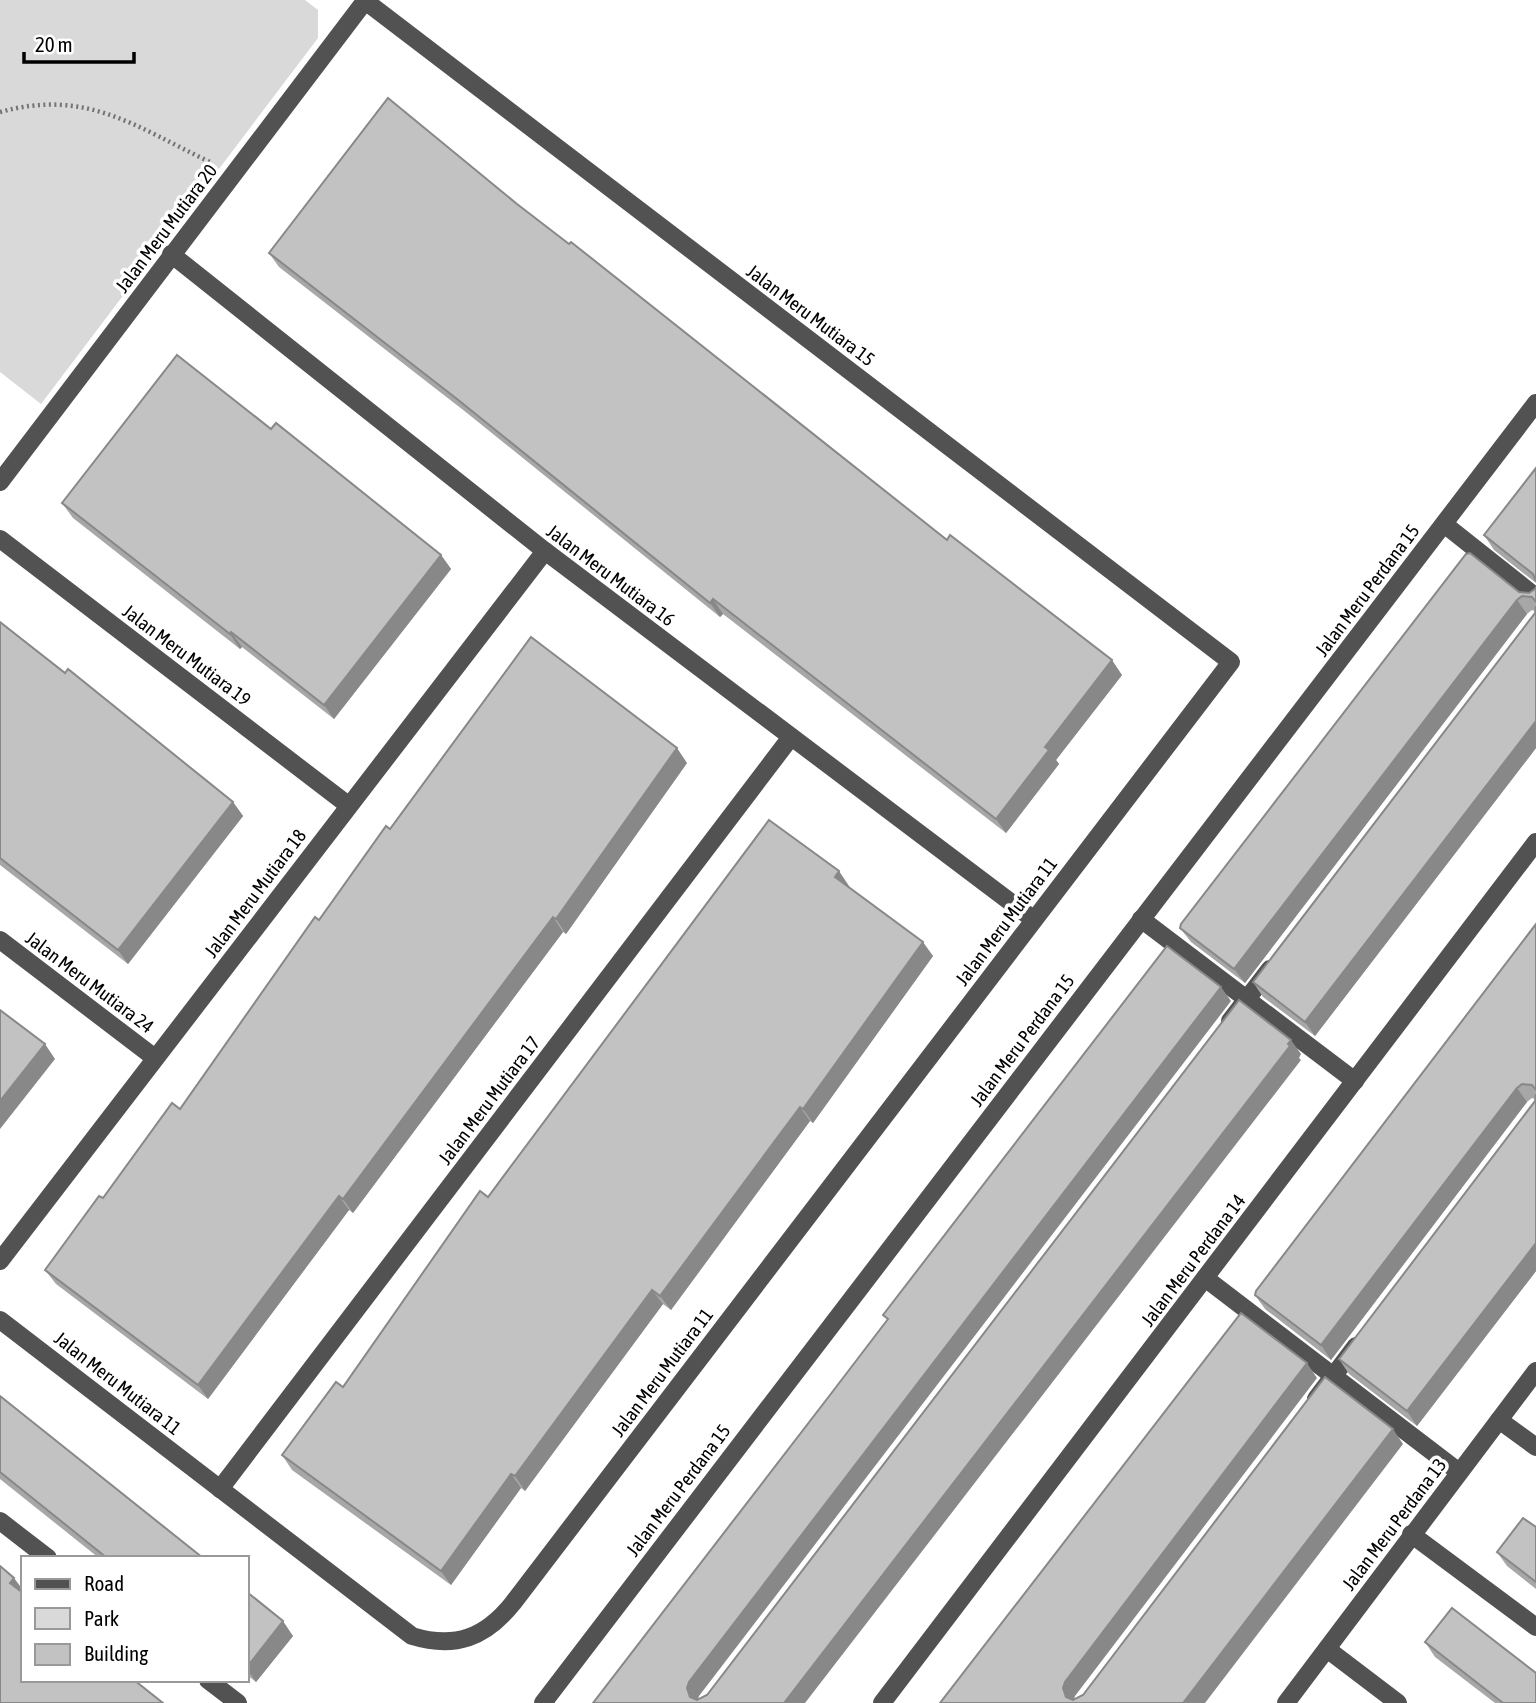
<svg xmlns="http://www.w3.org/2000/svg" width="1536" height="1703" viewBox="0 0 1536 1703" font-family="'Asap Condensed',sans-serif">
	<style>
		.green { fill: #d9d9d9 }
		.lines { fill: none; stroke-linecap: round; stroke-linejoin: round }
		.path { stroke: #747474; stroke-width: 4.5; stroke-dasharray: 2 3.5; stroke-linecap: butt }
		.minor { stroke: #525252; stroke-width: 18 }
		.wall { fill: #a7a7a7 }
		.shaded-wall { fill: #888 }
		.building { fill: #c2c2c2; stroke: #888; stroke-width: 2 }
		.labels { text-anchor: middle; stroke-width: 7; stroke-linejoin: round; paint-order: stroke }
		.street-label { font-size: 19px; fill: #000; stroke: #fff }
	</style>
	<rect width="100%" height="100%" fill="#fff"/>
	<polygon class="green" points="0,0 305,0 318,10 318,38 41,404 0,372"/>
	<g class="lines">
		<path class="path" d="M 0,112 C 87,88 136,127 210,162"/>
		<g class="minor">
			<polyline points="171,254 545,551 1033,919"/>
			<polyline points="0,482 365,1"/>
			<polyline points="1444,524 1536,597"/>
			<polyline points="0,539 348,805"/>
			<polyline points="1141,919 1355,1081"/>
			<polyline points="0,940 155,1058"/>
			<polyline points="1230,1021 1270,969"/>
			<polyline points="0,1261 545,551"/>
			<polyline points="1205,1278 1459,1472"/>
			<path d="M 0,1320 L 412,1636 C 455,1649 485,1638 513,1603 L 1231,662 L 364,0"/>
			<polyline points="1316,1399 1356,1346"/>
			<polyline points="1499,1420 1536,1447"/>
			<polyline points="220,1489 791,737"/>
			<polyline points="0,1521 48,1558"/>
			<polyline points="1411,1534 1536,1627"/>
			<polyline points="1327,1649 1398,1703"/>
			<polyline points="208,1680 238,1703"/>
			<polyline points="543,1703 1536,403"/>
			<polyline points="882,1703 1536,842"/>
			<polyline points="1286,1703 1536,1371"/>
		</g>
	</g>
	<g class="wall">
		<polygon points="517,204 947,540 1122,675 1056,760 1059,764 1006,833 723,614 720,617 467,413 279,267 269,253"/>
		<polygon points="271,429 441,555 451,569 334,719 242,647 240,649 73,518 62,503"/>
		<polygon points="1536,468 1536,583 1494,550 1484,535"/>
		<polygon points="1536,587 1536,748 1315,1036 1263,997 1253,982 1535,613 1535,611 1532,610 1527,614 1245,983 1191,942 1180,928 1519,592 1529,593 1535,589"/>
		<polygon points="0,622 233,802 243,816 128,964 0,865"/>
		<polygon points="687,763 566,934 563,932 353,1213 349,1210 208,1399 56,1284 45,1270 103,1198 180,1109 319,920 390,829"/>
		<polygon points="849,886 848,887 933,956 813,1123 810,1121 671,1310 663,1304 525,1491 521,1488 451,1585 292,1470 282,1455 343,1387 488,1197"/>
		<polygon points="1536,924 1536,1271 1417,1426 1349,1374 1339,1359 1535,1101 1535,1099 1532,1098 1527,1102 1331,1360 1265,1309 1255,1295"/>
		<polygon points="0,1396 203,1558 99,1558 0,1479"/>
		<polygon points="1536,1527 1536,1589 1507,1566 1497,1552"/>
		<polygon points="247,1592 293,1636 256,1682 247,1675"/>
		<polygon points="1425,1642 1536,1703 1495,1703 1435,1657"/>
	</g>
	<g class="shaded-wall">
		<polygon points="441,555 451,569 334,719 324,705"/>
		<polygon points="713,599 723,614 720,617 710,603"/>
		<polygon points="1517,600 1527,614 1245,983 1234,969"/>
		<polygon points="231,632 242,647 240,649 230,634"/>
		<polygon points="1112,660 1122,675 1056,760 1059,764 1006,833 996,819 1045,747"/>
		<polygon points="1536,721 1536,748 1315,1036 1305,1022"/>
		<polygon points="677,748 687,763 566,934 556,919"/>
		<polygon points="233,802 243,816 128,964 118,950"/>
		<polygon points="839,871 849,886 845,891 835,877"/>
		<polygon points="553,917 563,932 353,1213 343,1199"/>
		<polygon points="923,942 933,956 813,1123 803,1109"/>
		<polygon points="1221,987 1231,1001 699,1696 697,1702 690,1697 687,1688 689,1682"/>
		<polygon points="1291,1040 1301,1054 1299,1058 1301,1060 805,1703 784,1703"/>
		<polygon points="45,1044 55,1059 0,1129 0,1101"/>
		<polygon points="1517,1088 1527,1102 1331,1360 1321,1345"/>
		<polygon points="800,1107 810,1121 671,1310 660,1296"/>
		<polygon points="339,1196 349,1210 208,1399 198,1385"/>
		<polygon points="1536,1243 1536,1271 1417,1426 1407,1411"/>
		<polygon points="652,1290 663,1304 525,1491 515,1476"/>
		<polygon points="1307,1363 1317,1378 1075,1696 1073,1702 1066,1697 1063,1688 1065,1682"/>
		<polygon points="1393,1429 1403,1444 1205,1703 1183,1703"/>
		<polygon points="511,1474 521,1488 451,1585 441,1571"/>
		<polygon points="14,1578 23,1590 23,1594 10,1583"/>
		<polygon points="283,1621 293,1636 256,1682 247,1669 247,1667"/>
	</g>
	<g class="building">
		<polygon points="388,98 517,204 569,244 571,242 947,540 950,535 1112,660 1045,747 1049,750 996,819 713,599 710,603 457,399 269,253"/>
		<polygon points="177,355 271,429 276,423 441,555 324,705 231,632 230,634 62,503"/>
		<polygon points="1536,468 1536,581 1533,574 1484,535"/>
		<polygon points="1470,553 1519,592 1529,593 1535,589 1536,587 1536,602 1532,597 1522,596 1517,600 1234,969 1180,928 1181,924 1466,554"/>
		<polygon points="1536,606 1536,721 1305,1022 1253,982 1535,613"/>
		<polygon points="0,622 65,673 68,669 233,802 118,950 0,858"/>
		<polygon points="531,637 677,748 556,919 553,917 343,1199 339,1196 198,1385 45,1270 99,1196 103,1198 172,1103 180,1109 315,917 319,920 386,826 390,829"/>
		<polygon points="769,820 839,871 835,877 923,942 803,1109 800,1107 660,1296 652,1290 515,1476 511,1474 441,1571 282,1455 336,1382 343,1387 480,1191 488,1197"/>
		<polygon points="1536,924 1536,1090 1532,1085 1522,1084 1517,1088 1321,1345 1255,1295 1256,1291"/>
		<polygon points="1167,946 1221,987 689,1682 687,1688 690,1697 697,1700 707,1695 1239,1000 1291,1040 1288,1044 1290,1046 784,1703 593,1703 830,1395 888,1319 883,1315"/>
		<polygon points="0,1010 45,1044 0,1101"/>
		<polygon points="1536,1094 1536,1243 1407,1411 1339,1359 1535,1101"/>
		<polygon points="1241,1313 1307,1363 1065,1682 1063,1688 1066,1697 1073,1700 1083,1695 1325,1377 1393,1429 1183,1703 940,1703"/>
		<polygon points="0,1396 203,1558 107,1558 0,1472"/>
		<polygon points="1523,1518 1536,1527 1536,1582 1497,1552"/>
		<polygon points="0,1566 14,1578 10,1583 23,1593 23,1680 134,1680 163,1703 0,1703"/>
		<polygon points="247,1592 283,1621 247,1667"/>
		<polygon points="1452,1608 1536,1673 1536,1703 1503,1703 1425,1642"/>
	</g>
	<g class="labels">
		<g class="street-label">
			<text transform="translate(166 228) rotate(-53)" y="7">Jalan Meru Mutiara 20</text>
			<text transform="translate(811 315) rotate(37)" y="7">Jalan Meru Mutiara 15</text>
			<text transform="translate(611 575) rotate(37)" y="7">Jalan Meru Mutiara 16</text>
			<text transform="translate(1367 590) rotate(-53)" y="7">Jalan Meru Perdana 15</text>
			<text transform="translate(187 655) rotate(37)" y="7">Jalan Meru Mutiara 19</text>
			<text transform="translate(255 893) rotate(-53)" y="7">Jalan Meru Mutiara 18</text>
			<text transform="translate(1006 921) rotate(-53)" y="7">Jalan Meru Mutiara 11</text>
			<text transform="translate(90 982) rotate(37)" y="7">Jalan Meru Mutiara 24</text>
			<text transform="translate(1022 1040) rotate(-53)" y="7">Jalan Meru Perdana 15</text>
			<text transform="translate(489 1100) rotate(-53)" y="7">Jalan Meru Mutiara 17</text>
			<text transform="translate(1193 1260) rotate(-53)" y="7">Jalan Meru Perdana 14</text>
			<text transform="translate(662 1372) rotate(-53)" y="7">Jalan Meru Mutiara 11</text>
			<text transform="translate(118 1383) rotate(38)" y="7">Jalan Meru Mutiara 11</text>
			<text transform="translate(678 1490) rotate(-53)" y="7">Jalan Meru Perdana 15</text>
			<text transform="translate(1394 1524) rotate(-53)" y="7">Jalan Meru Perdana 13</text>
		</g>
	</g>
	<rect x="21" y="1556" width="228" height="126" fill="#ffffff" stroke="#999999" stroke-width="2"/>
	<rect x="35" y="1579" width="35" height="10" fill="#525252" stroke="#999999" stroke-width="2"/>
	<text x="84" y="1591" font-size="21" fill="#000000">Road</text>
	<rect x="35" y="1608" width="35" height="21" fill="#d9d9d9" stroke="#999999" stroke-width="2"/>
	<text x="84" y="1626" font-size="21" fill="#000000">Park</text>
	<rect x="35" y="1644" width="35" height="21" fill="#c2c2c2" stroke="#999999" stroke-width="2"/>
	<text x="84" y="1661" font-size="21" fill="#000000">Building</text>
	<path d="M24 52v10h110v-10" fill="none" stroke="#000000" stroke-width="3.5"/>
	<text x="35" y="52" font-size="21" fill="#000000" stroke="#ffffff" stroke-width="5" paint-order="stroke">20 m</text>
</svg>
